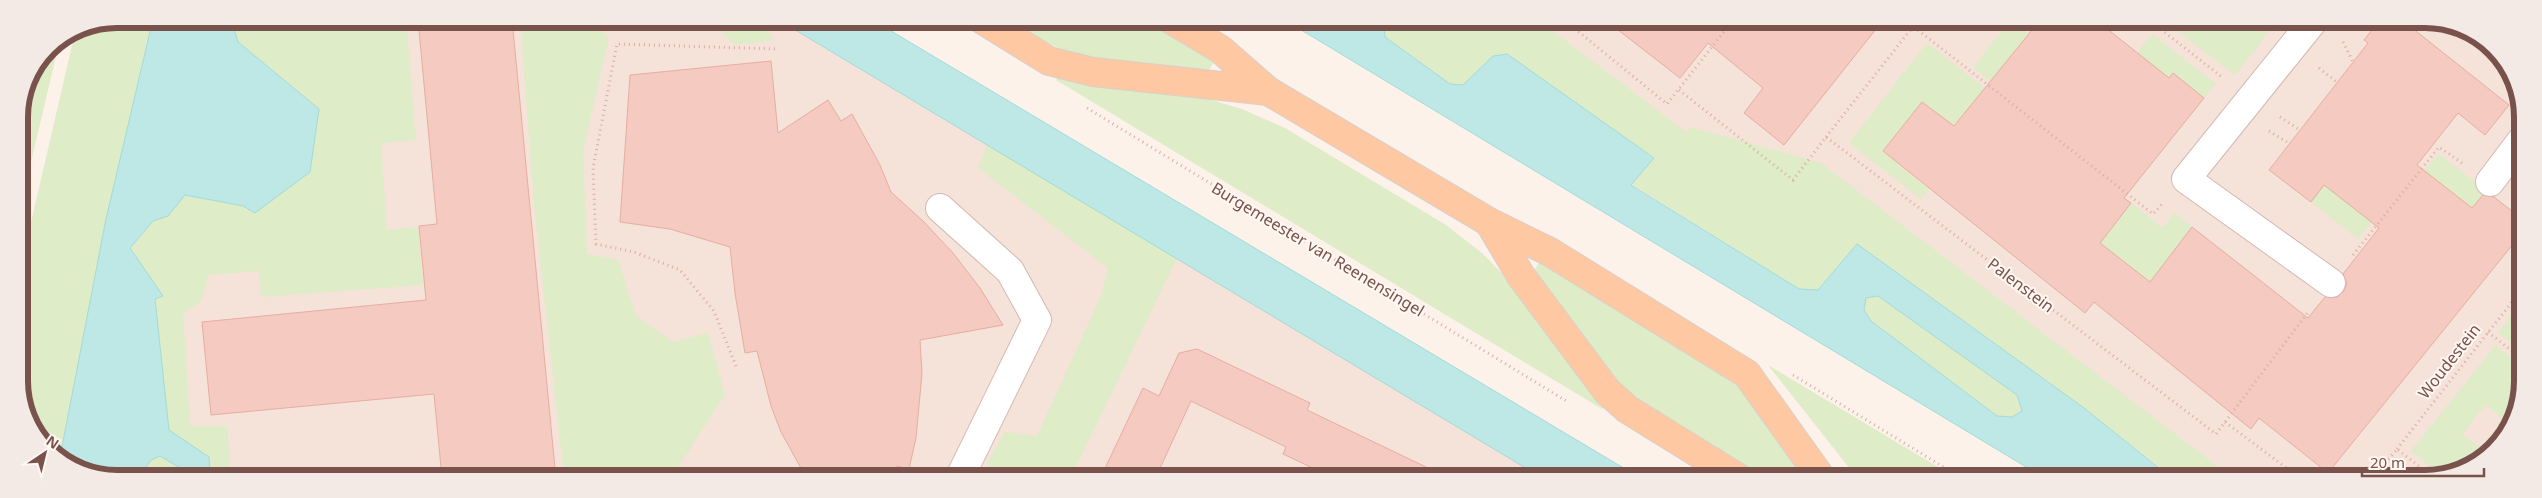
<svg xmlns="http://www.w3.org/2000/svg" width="2542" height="498" viewBox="0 0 2542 498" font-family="'Noto Sans',sans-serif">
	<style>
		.residential { fill: #f5e2d8 }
		.green { fill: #deecc7 }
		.water { fill: #bde8e6; stroke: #a3dbd8; fill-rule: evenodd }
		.building { fill: #f4cac1; stroke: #e7ada1 }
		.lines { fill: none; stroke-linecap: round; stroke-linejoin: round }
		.minor-casing { stroke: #d3b9b1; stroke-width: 30 }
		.major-casing { stroke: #dacfcd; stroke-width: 30 }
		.path { stroke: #daada3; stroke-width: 3; stroke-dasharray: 1 4; stroke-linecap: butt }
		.minor { stroke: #fff; stroke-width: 28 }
		.major { stroke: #fdc8a2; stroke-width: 28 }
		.labels { text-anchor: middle; stroke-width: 4; stroke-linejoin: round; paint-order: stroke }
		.street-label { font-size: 16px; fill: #7a524c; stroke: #fff7f2 }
		.rim { fill: none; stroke: #7a524c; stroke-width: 6 }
	</style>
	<rect width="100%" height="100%" fill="#fdf2ea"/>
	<g class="residential">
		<polygon points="187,19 804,19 1569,479 103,478 47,451 21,401"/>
		<polygon points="1521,19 2439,20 2495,47 2521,97 2522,395 2490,455 2432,479 2233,479 1795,216"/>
	</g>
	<g class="green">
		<polygon points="116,19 153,19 106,219 60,457 47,451 21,401 20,270 76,28"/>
		<polygon points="231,19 406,19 416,140 381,143 387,230 418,227 423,285 261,297 259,271 209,275 201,302 183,313 190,426 227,426 231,478 210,478 209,457 169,430 155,298 162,296 130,248 153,221 168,216 185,195 243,206 319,109 238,42"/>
		<polygon points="520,19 587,19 609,37 583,151 587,254 618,260 636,316 673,342 708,333 725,395 670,479 564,479 534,203"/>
		<polygon points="708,19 758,19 774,40 735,45"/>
		<path d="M 1007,19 L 1146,19 L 1215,60 L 1206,75 C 1164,70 1121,67 1080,56 C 1054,48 1030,33 1007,19 Z"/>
		<polygon points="1387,19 1537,19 1686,132 1690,127 1821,163 2225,472 2239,479 2159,479 2159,467 2084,408 1857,244 1818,290 1799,289 1631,184 1654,157 1493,56 1463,85 1450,84 1385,37 1384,25"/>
		<polygon points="2010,20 2074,69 2001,69 1990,81 1973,68"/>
		<polygon points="2163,20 2266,20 2274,25 2235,75"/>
		<polygon points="2152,34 2216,84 2204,98 2173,73 2169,78 2137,53"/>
		<path d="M 60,39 L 19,213 C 19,155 5,75 60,39 Z"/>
		<polygon points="1927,43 2163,228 2175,213 2192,227 2166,261 2196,283 2222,250 2255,275 2228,309 2226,342 1922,102 1897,164 1929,189 1921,199 1849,143"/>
		<polygon points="1058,77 1101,86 1204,98 1242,109 1285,128 1446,225 1482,253 1515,287 1604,407 1602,409 1056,80"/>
		<polygon points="987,145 1177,258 1070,479 1001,479 987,463 1005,432 1037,436 1101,296 1108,268 978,168"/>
		<polygon points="2439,154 2486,191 2472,208 2453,193 2447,200 2418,178"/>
		<polygon points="2324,185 2378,214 2358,239 2311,202"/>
		<polygon points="1542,257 1734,378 1812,479 1767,479 1638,400 1604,369 1533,273"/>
		<polygon points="1878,296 2017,395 2022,411 2012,417 1997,416 1871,321 1864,310 1866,298"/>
		<polygon points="2522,301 2522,351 2498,333"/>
		<polygon points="2496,345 2522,366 2522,395 2504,429 2498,424 2502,418 2485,405 2462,434 2479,447 2466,465 2441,475 2411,451"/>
		<polygon points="1768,365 1958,479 1858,479"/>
		<polygon points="160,456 184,470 188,478 138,478 151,460"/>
		<polygon points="2397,463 2418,479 2384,479"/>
	</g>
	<g class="water">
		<polygon points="153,19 231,19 238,42 319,109 310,172 255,213 243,206 185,195 168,216 153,221 130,248 163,296 155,299 169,430 209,457 210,478 188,478 184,470 160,456 151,460 138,478 103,478 60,457 106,219"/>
		<polygon points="777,19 871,19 1642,479 1544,479"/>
		<path d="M 1283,19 L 1387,19 L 1384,25 L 1385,37 L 1450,84 L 1463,85 L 1493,56 L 1507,54 L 1654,158 L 1631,185 L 1799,289 L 1818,290 L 1857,244 L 2084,408 L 2159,468 L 2159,479 L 2046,479 ZM 1878,296 L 2017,395 L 2022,411 L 2012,417 L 1997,416 L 1871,321 L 1864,310 L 1866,298 Z"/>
	</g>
	<g class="building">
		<polygon points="418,19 512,19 556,479 442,478 434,394 211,415 202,322 426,300 419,226 437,224"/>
		<polygon points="1604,19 1884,19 1784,145 1744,113 1763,88 1708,43 1680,78"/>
		<polygon points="2041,19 2096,20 2169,78 2173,73 2204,98 2124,198 2131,203 2100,243 2150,282 2192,227 2308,318 2325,297 2337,297 2343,292 2347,284 2343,274 2379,228 2324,185 2311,202 2269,170 2368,43 2364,40 2380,20 2402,20 2509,105 2485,135 2458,113 2417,165 2472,208 2483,195 2494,197 2522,219 2522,233 2328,473 2259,418 2251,429 2094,302 2085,313 1883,151 1922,102 1954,126"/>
		<polygon points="771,61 778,133 828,100 841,121 852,114 880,165 891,192 923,221 953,253 980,288 1003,325 920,340 922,373 916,438 909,469 897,466 894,479 807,479 781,432 771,406 757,351 745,353 735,293 730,247 670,229 620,222 630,75"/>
		<polygon points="1197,349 1310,403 1307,410 1451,479 1336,479 1283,454 1286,447 1191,401 1155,479 1100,479 1143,388 1159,396 1179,353"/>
	</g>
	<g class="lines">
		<g class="minor-casing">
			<g id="minor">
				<polyline points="2314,20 2186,179 2331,283"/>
				<polyline points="2490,182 2521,141"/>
				<polyline points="940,208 1010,271 1037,320 962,473 965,479"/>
			</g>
		</g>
		<g class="major-casing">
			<g id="major">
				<polyline points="981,19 1049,61 1093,72 1268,91"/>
				<polyline points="1170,19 1220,49 1268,91 1489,222 1550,252 1747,374 1822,479"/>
				<polyline points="1489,222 1521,276 1607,391 1627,409 1740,479"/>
			</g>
		</g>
		<g class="path">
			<polyline points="1563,19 1667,104 1734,19"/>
			<polyline points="2149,20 2222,77"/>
			<polyline points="1914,27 2153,214 2162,204"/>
			<polyline points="2343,42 2354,64"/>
			<polyline points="2319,68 2338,83"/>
			<polyline points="1679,90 1793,180 1826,137 2216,434 2309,311"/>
			<polyline points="1087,108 1568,402"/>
			<polyline points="2280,117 2300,130"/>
			<polyline points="2269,131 2290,144"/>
			<polyline points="1826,137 1919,19"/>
			<polyline points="2353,255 2439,147 2462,163"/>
			<polyline points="2488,332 2522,359"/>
			<polyline points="736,366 714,311 680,270 634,252 596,244 593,168 617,44 778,49"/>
			<polyline points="1793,375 1963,479"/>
			<polyline points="2225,422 2301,479"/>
			<polyline points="2397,449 2522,289"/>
			<polyline points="2373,479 2397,449 2434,478"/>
		</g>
		<use href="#minor" class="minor"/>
		<use href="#major" class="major"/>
	</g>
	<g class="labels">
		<g class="street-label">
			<text transform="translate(1318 249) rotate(31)" y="6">Burgemeester van Reenensingel</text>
			<text transform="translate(2021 285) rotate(37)" y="6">Palenstein</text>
			<text transform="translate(2449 361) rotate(-52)" y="6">Woudestein</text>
		</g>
	</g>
	<path d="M0 0H2542V498H0ZM117 28H2425A89 89 0 0 1 2514 117V381A89 89 0 0 1 2425 470H117A89 89 0 0 1 28 381V117A89 89 0 0 1 117 28Z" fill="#f4eae5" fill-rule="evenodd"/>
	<path class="rim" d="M117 28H2425A89 89 0 0 1 2514 117V381A89 89 0 0 1 2425 470H117A89 89 0 0 1 28 381V117A89 89 0 0 1 117 28Z"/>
	<g transform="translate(45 453) rotate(35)" stroke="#fff7f2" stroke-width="4" paint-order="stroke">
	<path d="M0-4L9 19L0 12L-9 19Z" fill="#7a524c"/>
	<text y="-8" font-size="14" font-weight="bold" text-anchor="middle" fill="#7a524c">N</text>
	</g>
	<path d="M2362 468v8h122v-8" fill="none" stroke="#7a524c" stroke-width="2.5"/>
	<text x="2370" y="468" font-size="15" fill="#7a524c" stroke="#fff7f2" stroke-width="4" paint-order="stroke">20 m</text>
</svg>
